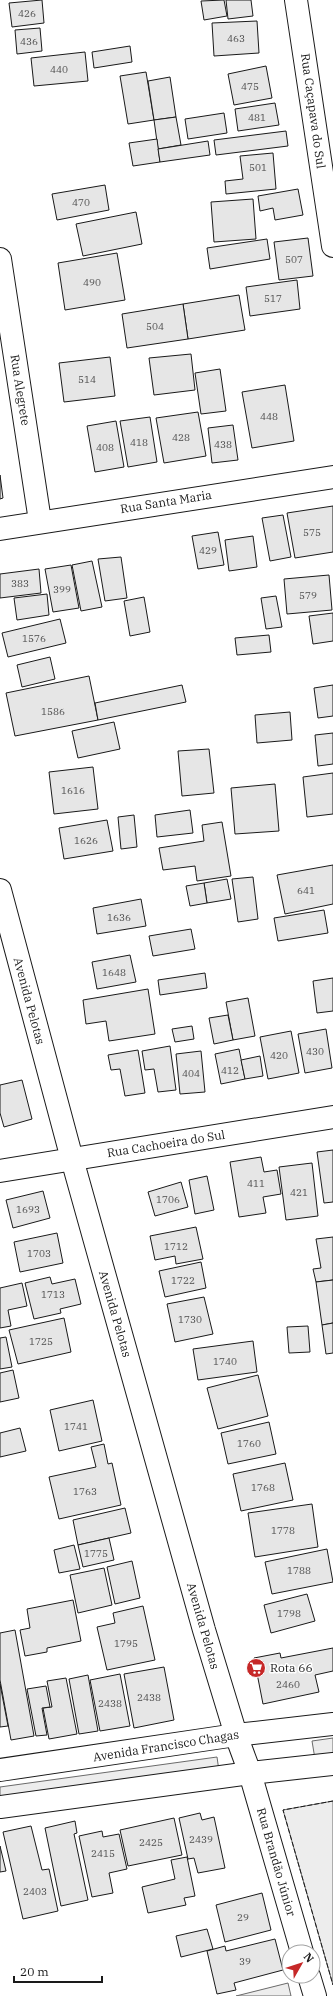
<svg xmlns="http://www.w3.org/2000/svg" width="333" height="1996" viewBox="0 0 333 1996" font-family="'IBM Plex Serif',serif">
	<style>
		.built { fill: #ededed; stroke: #6a6a6a }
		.building { fill: #e6e6e6; stroke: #1a1a1a }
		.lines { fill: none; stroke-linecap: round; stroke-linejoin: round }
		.minor-casing { stroke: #1a1a1a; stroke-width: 24 }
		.major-casing { stroke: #1a1a1a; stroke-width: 24 }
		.minor { stroke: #fff; stroke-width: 22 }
		.major { stroke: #fff; stroke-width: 22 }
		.fence { stroke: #1a1a1a; stroke-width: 1; stroke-dasharray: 5 2; stroke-linecap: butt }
		.labels { text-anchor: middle; stroke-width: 3; stroke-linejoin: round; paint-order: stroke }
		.number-label { font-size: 10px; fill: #4d4d4d }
		.street-label { font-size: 12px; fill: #1a1a1a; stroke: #fff }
		.poi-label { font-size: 12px; fill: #1a1a1a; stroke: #fff; text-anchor: start }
	</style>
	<rect width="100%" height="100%" fill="#fff"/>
	<g class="built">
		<polygon points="333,1738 333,1756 315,1759 312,1741"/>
		<polygon points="217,1757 219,1771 0,1801 0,1787"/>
		<polygon points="333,1801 333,1985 283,1810"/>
		<polygon points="288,1983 291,1996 236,1996"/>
	</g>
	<g class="building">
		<polygon points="42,0 44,23 12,27 9,3"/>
		<polygon points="224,0 227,16 204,20 201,1"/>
		<polygon points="226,0 251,0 253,16 228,19"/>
		<polygon points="257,21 259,53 214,56 212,23"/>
		<polygon points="40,28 42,51 17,54 15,30"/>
		<polygon points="130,46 132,62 94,68 92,52"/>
		<polygon points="85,52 88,81 34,86 31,58"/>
		<polygon points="266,66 272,98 234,105 228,74"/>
		<polygon points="146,72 154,120 128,124 120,76"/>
		<polygon points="170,77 176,117 154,120 148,81"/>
		<polygon points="275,103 279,125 238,131 235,109"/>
		<polygon points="224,113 227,133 188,139 185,119"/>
		<polygon points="176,117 181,145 158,149 154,120"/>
		<polygon points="286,131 288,146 216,155 214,140"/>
		<polygon points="157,139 160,162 133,166 129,143"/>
		<polygon points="208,141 210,155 160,162 158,149"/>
		<polygon points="273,153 276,189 226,194 225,181 243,179 240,156"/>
		<polygon points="105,185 109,210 57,220 52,194"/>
		<polygon points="298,189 303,215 275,220 273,208 260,211 258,196"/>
		<polygon points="253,199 256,239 214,242 211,202"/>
		<polygon points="136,212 142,244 83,256 76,224"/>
		<polygon points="308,238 313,276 279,280 274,242"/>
		<polygon points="267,239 270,259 210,269 207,248"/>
		<polygon points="117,253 125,300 65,310 58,263"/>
		<polygon points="297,280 300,309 250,316 246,287"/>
		<polygon points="239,295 245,330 188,339 183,304"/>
		<polygon points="183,304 188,339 127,348 122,314"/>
		<polygon points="191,354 195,390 154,395 149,358"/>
		<polygon points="110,357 115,396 64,402 59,363"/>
		<polygon points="220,369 226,411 201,414 195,373"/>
		<polygon points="285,385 294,441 252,448 242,392"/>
		<polygon points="198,412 206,456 164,463 156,418"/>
		<polygon points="150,417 157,462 128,467 120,421"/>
		<polygon points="116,421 124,467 95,472 87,426"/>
		<polygon points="233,425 238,460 212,463 208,428"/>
		<polygon points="0,475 3,498 0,499"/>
		<polygon points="333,506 333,552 295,558 287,513"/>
		<polygon points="283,515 291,557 270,561 262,518"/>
		<polygon points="218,532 224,565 198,569 192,536"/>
		<polygon points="253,536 257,567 229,571 225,540"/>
		<polygon points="121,557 127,598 105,601 98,559"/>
		<polygon points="92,561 102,607 81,611 72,565"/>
		<polygon points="71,565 79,608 53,612 45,569"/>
		<polygon points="39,569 41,593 0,598 0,574"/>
		<polygon points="329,575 332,610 287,614 284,579"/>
		<polygon points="47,594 49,615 17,620 14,598"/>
		<polygon points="276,596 282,627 266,629 261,598"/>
		<polygon points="144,597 150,632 130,636 124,601"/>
		<polygon points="333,613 333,641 313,644 309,616"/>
		<polygon points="60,619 66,643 8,657 2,633"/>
		<polygon points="269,635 271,652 237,655 235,638"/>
		<polygon points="50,657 55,679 22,687 17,665"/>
		<polygon points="89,676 98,720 15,736 6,693"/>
		<polygon points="182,685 186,702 98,720 95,703"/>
		<polygon points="333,685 333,716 318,718 314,688"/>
		<polygon points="290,712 292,740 257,743 255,715"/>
		<polygon points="114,722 120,749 78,758 72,731"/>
		<polygon points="333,733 333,764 318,766 315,735"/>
		<polygon points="209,749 214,793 182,796 178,751"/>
		<polygon points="93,767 98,809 54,814 49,772"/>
		<polygon points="333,773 333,814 307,817 303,777"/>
		<polygon points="275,784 279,831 235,834 231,788"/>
		<polygon points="190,810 193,833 157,837 155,815"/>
		<polygon points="134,815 137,847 121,849 118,817"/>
		<polygon points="107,820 113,851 64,859 59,828"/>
		<polygon points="222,822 231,876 197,881 195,866 163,870 159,848 204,841 202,825"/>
		<polygon points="333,865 333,904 285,914 277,875"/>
		<polygon points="253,877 258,919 238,922 232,879"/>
		<polygon points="227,879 231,899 207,903 204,883"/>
		<polygon points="204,883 207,903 190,906 186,886"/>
		<polygon points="141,899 146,926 97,934 93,908"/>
		<polygon points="324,910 328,933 278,941 274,918"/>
		<polygon points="191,929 195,949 153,956 149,936"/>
		<polygon points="130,955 136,982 97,989 92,962"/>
		<polygon points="205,973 207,988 160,995 158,980"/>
		<polygon points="333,978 333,1011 317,1013 313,981"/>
		<polygon points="148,989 155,1034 109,1041 106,1021 86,1024 83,1000"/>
		<polygon points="248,998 255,1036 233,1040 226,1002"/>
		<polygon points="228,1015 233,1040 214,1044 209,1018"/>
		<polygon points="192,1026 194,1039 175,1042 172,1029"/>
		<polygon points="326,1029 332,1068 305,1073 298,1034"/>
		<polygon points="291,1031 299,1073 268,1079 260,1037"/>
		<polygon points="170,1046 176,1090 158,1092 154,1069 145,1070 142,1051"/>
		<polygon points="239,1049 245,1079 221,1084 215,1054"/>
		<polygon points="138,1050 145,1093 125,1096 120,1069 111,1070 108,1055"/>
		<polygon points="201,1051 205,1092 180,1094 176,1054"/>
		<polygon points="260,1056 263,1076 245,1079 241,1060"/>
		<polygon points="22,1080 32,1119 4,1127 0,1113 0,1085"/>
		<polygon points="333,1150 333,1202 324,1203 317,1152"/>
		<polygon points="261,1157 264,1172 277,1170 281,1194 263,1197 266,1213 239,1217 230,1162"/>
		<polygon points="312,1163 318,1216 286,1220 279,1167"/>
		<polygon points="207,1176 214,1210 195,1214 189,1180"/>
		<polygon points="181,1182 188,1207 155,1216 148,1192"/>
		<polygon points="43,1191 50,1218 13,1228 6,1200"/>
		<polygon points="196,1227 203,1259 176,1264 175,1256 155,1260 150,1236"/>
		<polygon points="57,1233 63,1263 20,1272 14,1242"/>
		<polygon points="333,1237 333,1280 316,1282 313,1269 321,1268 316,1239"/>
		<polygon points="201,1262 206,1288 165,1297 159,1271"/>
		<polygon points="50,1277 52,1284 75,1279 81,1304 60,1309 61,1313 34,1319 25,1283"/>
		<polygon points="333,1280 333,1323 322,1325 316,1282"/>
		<polygon points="22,1283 27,1306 8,1310 11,1326 0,1328 0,1288"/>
		<polygon points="204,1297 213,1334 175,1342 167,1304"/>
		<polygon points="64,1318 71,1352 18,1364 9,1330"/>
		<polygon points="333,1323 333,1353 326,1354 322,1325"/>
		<polygon points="308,1326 310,1352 289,1353 287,1327"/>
		<polygon points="6,1337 12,1367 0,1369 0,1338"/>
		<polygon points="253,1341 257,1372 198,1380 193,1349"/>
		<polygon points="13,1370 19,1398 0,1402 0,1373"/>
		<polygon points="258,1375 268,1416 218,1429 207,1388"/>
		<polygon points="93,1400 102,1441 59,1451 50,1410"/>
		<polygon points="269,1422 276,1454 228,1464 221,1433"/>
		<polygon points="20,1428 26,1451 0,1457 0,1433"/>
		<polygon points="104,1444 108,1464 112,1463 121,1505 59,1519 49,1477 96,1467 91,1447"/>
		<polygon points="285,1463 293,1500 241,1511 233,1474"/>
		<polygon points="312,1504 318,1547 255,1557 248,1513"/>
		<polygon points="125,1508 131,1533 78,1545 73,1520"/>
		<polygon points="109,1538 114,1560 83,1567 78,1545"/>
		<polygon points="74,1545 80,1569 59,1573 54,1550"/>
		<polygon points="327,1549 333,1582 272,1594 265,1562"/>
		<polygon points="132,1561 140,1598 115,1604 107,1567"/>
		<polygon points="104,1568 112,1605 78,1613 70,1575"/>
		<polygon points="307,1594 315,1621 271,1633 264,1605"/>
		<polygon points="73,1600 81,1641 47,1648 47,1652 25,1656 20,1630 30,1628 27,1609"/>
		<polygon points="143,1606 155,1660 107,1670 97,1627 115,1623 113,1613"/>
		<polygon points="15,1630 34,1736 11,1740 0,1680 0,1633"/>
		<polygon points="333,1648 333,1671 315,1675 319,1692 263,1704 254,1658 280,1653 281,1658"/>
		<polygon points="164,1667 174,1720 134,1728 124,1674"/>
		<polygon points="120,1674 130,1726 100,1731 90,1680"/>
		<polygon points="88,1675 98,1731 79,1734 69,1679"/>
		<polygon points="66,1678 77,1734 49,1739 43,1708 52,1707 47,1681"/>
		<polygon points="0,1684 8,1726 0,1727"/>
		<polygon points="46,1686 50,1707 42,1708 47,1735 36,1736 27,1689"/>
		<polygon points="200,1813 202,1820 214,1817 225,1868 198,1873 194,1858 188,1859 179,1818"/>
		<polygon points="174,1818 182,1855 128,1866 120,1830"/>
		<polygon points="75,1821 77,1833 74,1834 88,1900 61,1906 45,1828"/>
		<polygon points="31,1826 42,1870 49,1869 58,1911 23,1919 3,1832"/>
		<polygon points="102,1831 103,1837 119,1834 127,1869 109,1873 113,1893 92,1897 79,1836"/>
		<polygon points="0,1846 6,1871 0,1872"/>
		<polygon points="187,1857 195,1896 184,1898 186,1905 148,1913 142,1887 175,1879 171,1860"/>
		<polygon points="262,1893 271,1930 225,1942 216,1905"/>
		<polygon points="207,1929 213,1949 181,1957 176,1936"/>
		<polygon points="275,1939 283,1970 234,1983 236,1990 217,1994 207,1951 225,1946 226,1951"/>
	</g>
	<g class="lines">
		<g class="minor-casing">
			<g id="minor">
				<polyline points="296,0 333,246"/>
				<polyline points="0,259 40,521"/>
				<polyline points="0,529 333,477"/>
				<polyline points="0,890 72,1159 204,1630 236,1735 250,1773 302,1952"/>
				<polyline points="0,1171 333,1117"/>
				<polyline points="309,1976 315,1996"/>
			</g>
		</g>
		<g class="major-casing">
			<g id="major">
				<polyline points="0,1770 236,1735 333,1724"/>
				<polyline points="0,1807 250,1773 333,1764"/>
			</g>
		</g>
		<use href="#minor" class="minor"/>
		<use href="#major" class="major"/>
		<polyline class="fence" points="333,1801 283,1810 333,1985"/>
	</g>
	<defs>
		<g id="supermarket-disc" transform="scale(1)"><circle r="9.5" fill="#c62828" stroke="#fff"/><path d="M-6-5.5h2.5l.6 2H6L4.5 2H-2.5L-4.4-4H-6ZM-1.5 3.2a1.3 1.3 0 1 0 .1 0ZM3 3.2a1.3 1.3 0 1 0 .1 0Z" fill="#fff"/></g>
	</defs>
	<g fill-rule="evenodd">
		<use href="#supermarket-disc" x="256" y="1668"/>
	</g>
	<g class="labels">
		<g class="number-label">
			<text x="27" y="17">426</text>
			<text x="236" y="42">463</text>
			<text x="29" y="45">436</text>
			<text x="59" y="73">440</text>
			<text x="250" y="90">475</text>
			<text x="257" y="121">481</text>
			<text x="258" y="171">501</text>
			<text x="81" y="206">470</text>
			<text x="294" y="263">507</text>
			<text x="92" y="286">490</text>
			<text x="273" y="302">517</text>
			<text x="155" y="330">504</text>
			<text x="87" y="383">514</text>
			<text x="269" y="420">448</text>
			<text x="181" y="441">428</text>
			<text x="139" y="446">418</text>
			<text x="223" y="448">438</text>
			<text x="105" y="451">408</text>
			<text x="312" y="536">575</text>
			<text x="208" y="554">429</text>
			<text x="20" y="587">383</text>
			<text x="62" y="593">399</text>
			<text x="308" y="599">579</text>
			<text x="34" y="642">1576</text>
			<text x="53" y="715">1586</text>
			<text x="73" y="794">1616</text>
			<text x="86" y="844">1626</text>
			<text x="306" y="894">641</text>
			<text x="119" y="921">1636</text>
			<text x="114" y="976">1648</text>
			<text x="315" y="1055">430</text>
			<text x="279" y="1059">420</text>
			<text x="230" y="1074">412</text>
			<text x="191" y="1077">404</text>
			<text x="256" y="1187">411</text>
			<text x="299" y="1196">421</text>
			<text x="168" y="1203">1706</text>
			<text x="28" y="1213">1693</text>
			<text x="176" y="1250">1712</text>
			<text x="39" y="1257">1703</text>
			<text x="183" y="1284">1722</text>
			<text x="53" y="1298">1713</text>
			<text x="190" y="1323">1730</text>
			<text x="41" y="1345">1725</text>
			<text x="225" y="1365">1740</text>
			<text x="76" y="1430">1741</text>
			<text x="249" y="1447">1760</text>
			<text x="263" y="1491">1768</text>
			<text x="85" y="1495">1763</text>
			<text x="283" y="1534">1778</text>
			<text x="96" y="1557">1775</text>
			<text x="299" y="1574">1788</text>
			<text x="289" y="1617">1798</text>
			<text x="126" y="1647">1795</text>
			<text x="288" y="1688">2460</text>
			<text x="149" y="1701">2438</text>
			<text x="110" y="1707">2438</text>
			<text x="201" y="1843">2439</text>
			<text x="151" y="1846">2425</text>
			<text x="103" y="1857">2415</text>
			<text x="35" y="1895">2403</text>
			<text x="243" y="1921">29</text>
			<text x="245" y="1965">39</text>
		</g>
		<g class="street-label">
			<text transform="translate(313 111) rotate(82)" y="4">Rua Caçapava do Sul</text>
			<text transform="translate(20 390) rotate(81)" y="4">Rua Alegrete</text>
			<text transform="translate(166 502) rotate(-9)" y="4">Rua Santa Maria</text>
			<text transform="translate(29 1001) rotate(75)" y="4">Avenida Pelotas</text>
			<text transform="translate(166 1144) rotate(-9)" y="4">Rua Cachoeira do Sul</text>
			<text transform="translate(115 1314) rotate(74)" y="4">Avenida Pelotas</text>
			<text transform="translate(203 1626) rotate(74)" y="4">Avenida Pelotas</text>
			<text transform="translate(166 1746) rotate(-9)" y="4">Avenida Francisco Chagas</text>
			<text transform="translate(276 1862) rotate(74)" y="4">Rua Brandão Júnior</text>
		</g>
		<g class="poi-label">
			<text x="270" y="1672">Rota 66</text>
		</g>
	</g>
	<g transform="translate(301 1964) rotate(51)"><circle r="19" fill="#ffffff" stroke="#a3a3a3"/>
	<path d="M0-3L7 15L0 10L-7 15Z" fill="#c62828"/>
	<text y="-6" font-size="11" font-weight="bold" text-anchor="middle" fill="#1a1a1a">N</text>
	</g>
	<path d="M14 1976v6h88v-6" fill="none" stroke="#1a1a1a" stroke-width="2"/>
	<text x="20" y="1976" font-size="12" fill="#1a1a1a" stroke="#ffffff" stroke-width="3" paint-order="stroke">20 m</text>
</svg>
